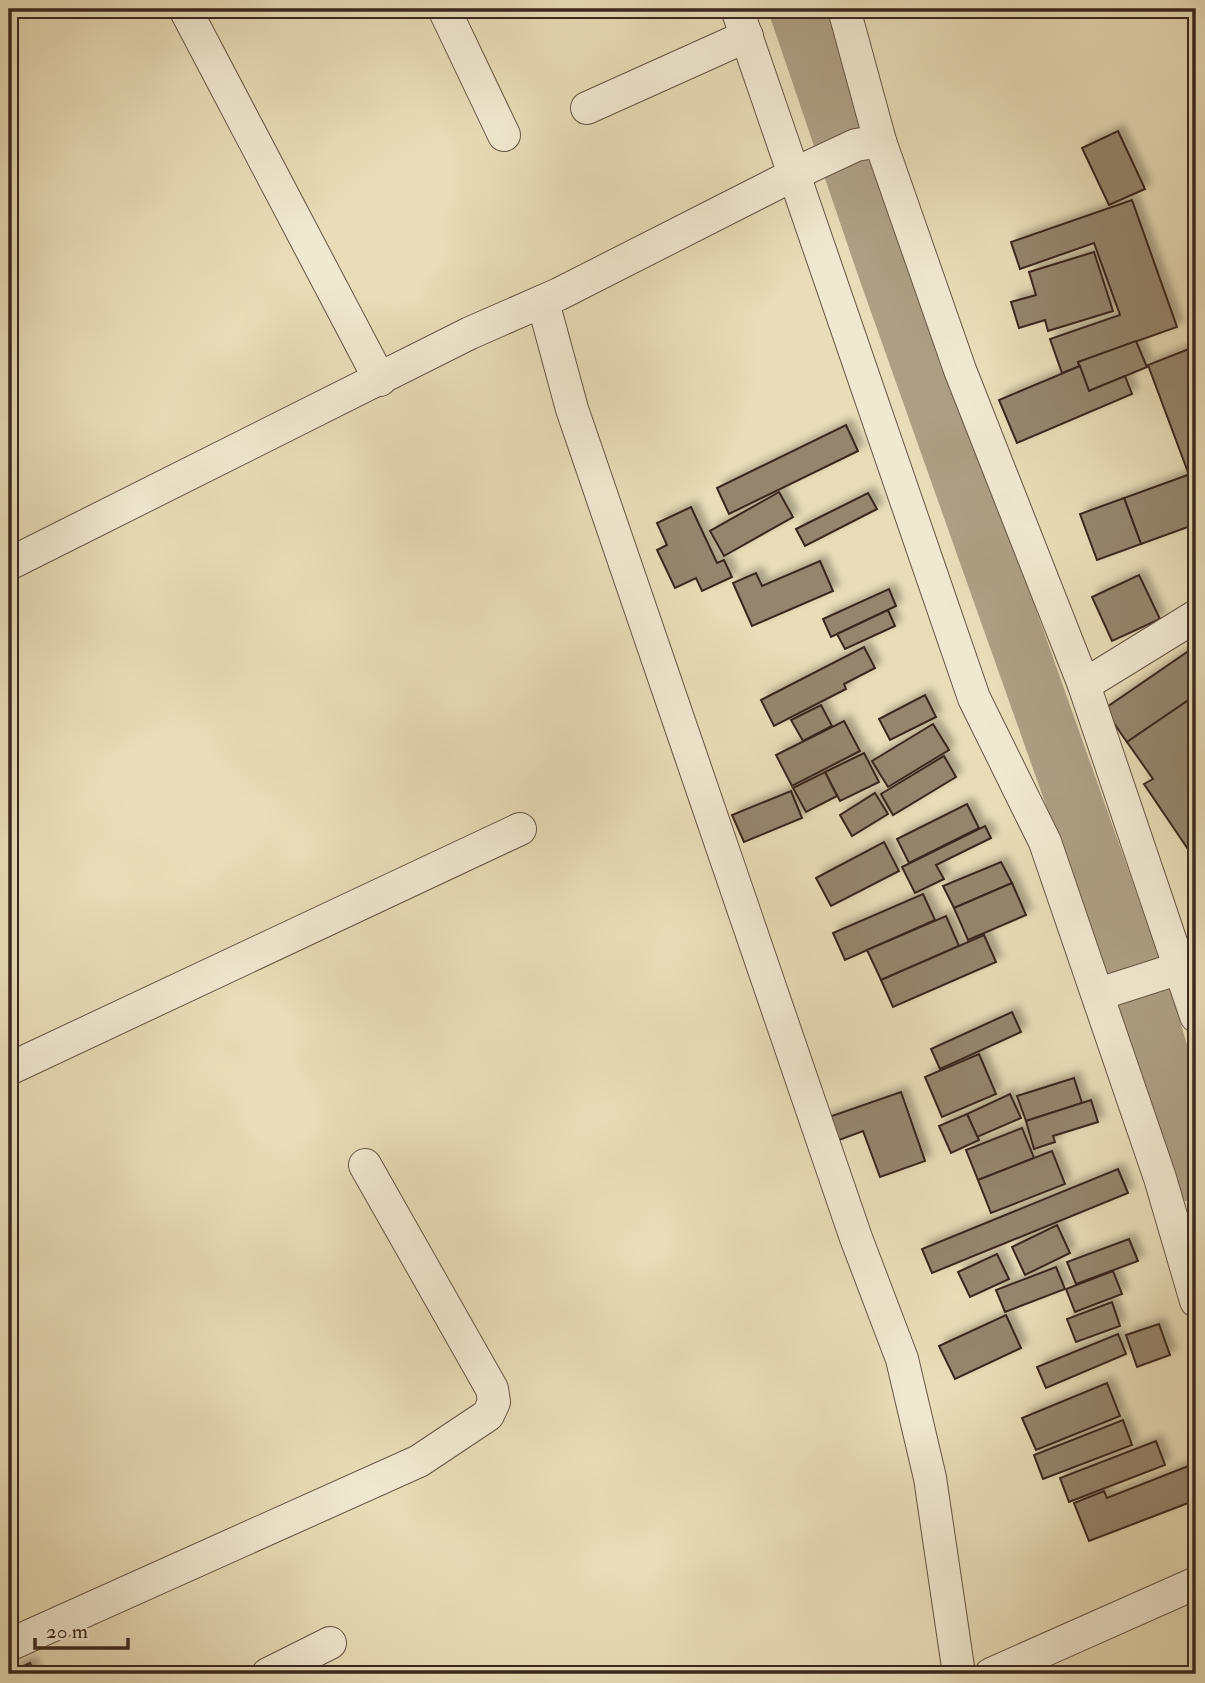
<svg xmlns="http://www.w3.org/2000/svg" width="1205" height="1683" viewBox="0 0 1205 1683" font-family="'IM FELL Double Pica',serif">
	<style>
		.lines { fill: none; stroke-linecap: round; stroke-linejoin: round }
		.river { stroke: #ad9f84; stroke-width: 56 }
		.building { fill: #94866e; stroke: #3a271e; stroke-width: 2; filter: url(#shadow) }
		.minor-casing { stroke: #665444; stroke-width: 34 }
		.minor { stroke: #f0e9d1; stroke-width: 32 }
	</style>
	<defs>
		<filter id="shadow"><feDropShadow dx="6" dy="-6" stdDeviation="3.5" flood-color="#0004"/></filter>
	</defs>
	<rect width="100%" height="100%" fill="#e8ddb8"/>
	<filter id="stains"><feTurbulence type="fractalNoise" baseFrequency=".00286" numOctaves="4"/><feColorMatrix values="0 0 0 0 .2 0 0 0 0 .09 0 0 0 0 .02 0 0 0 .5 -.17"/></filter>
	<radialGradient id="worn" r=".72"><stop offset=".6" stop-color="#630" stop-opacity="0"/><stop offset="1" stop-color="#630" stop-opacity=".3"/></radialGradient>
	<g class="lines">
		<polyline class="river" points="797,9 883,262 1144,998 1196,1175"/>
	</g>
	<g class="building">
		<polygon points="1118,131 1145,189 1109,205 1082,148"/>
		<polygon points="1132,200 1177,327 1078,362 1080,366 1062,373 1050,339 1120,315 1094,243 1020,269 1011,242"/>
		<polygon points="1094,252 1113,311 1048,331 1045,320 1019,328 1011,302 1036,295 1029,272"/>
		<polygon points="1136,341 1147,367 1089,391 1078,362"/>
		<polygon points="1194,347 1196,472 1189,475 1148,365"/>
		<polygon points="1080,366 1089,391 1125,376 1132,394 1017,443 999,400"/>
		<polygon points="846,425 858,451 729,514 717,488"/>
		<polygon points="1196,472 1196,524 1141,544 1124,498"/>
		<polygon points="779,492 793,517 724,556 710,531"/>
		<polygon points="868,493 877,509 805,546 796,529"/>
		<polygon points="1124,498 1141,544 1097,560 1080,514"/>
		<polygon points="691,507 717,563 724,560 732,577 702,591 696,578 675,588 657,550 667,545 657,523"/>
		<polygon points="820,561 833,591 752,626 733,583 756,573 762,586"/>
		<polygon points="1139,575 1160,619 1112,641 1092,597"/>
		<polygon points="889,589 896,606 831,637 823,619"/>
		<polygon points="888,610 895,626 845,649 837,634"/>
		<polygon points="1196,646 1196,695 1127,742 1104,709"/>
		<polygon points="864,647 875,668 844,684 846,689 774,726 761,700"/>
		<polygon points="925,695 936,717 890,740 879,719"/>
		<polygon points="1196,695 1196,861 1144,784 1153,779 1127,742"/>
		<polygon points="821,705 832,726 803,741 791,720"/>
		<polygon points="844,721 860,751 792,786 776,755"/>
		<polygon points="933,724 949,750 888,787 872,761"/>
		<polygon points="864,753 879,782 840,801 825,772"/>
		<polygon points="944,756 956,777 893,815 881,794"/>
		<polygon points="825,772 837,796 806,812 793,788"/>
		<polygon points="791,791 802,818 744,842 732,815"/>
		<polygon points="875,793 888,814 852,836 840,815"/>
		<polygon points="967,804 979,828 909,863 897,839"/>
		<polygon points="985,826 991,838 936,865 944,879 915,893 902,867"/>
		<polygon points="884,842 899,871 831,906 816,878"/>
		<polygon points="1001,862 1012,883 954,908 943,886"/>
		<polygon points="1012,883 1026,915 968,940 954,908"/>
		<polygon points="923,894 935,920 845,960 833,933"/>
		<polygon points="946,916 959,946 881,980 867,950"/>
		<polygon points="984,935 996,962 893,1007 881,980"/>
		<polygon points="1012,1012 1021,1032 940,1069 931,1049"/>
		<polygon points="979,1054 996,1094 942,1117 925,1077"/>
		<polygon points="1074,1078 1082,1103 1026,1121 1017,1096"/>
		<polygon points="901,1092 925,1161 880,1177 863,1131 831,1143 823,1119"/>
		<polygon points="1010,1094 1021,1118 977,1137 967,1114"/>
		<polygon points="1091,1100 1098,1122 1053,1136 1055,1142 1034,1149 1026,1121"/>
		<polygon points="967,1114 979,1140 951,1153 939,1126"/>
		<polygon points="1022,1128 1034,1158 978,1180 966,1150"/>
		<polygon points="1052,1151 1065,1184 991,1213 978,1180"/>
		<polygon points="1118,1169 1128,1193 932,1273 922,1249"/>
		<polygon points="1057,1225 1070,1253 1025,1275 1012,1247"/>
		<polygon points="1129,1239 1138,1261 1076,1284 1067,1262"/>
		<polygon points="997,1254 1009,1279 970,1297 958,1272"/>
		<polygon points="1056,1267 1065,1289 1005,1312 996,1290"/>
		<polygon points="1113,1271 1122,1294 1075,1312 1066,1289"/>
		<polygon points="1112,1302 1120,1326 1076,1342 1067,1319"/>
		<polygon points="1006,1315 1021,1348 955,1379 939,1346"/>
		<polygon points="1159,1324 1170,1355 1137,1367 1126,1335"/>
		<polygon points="1118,1334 1126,1354 1046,1388 1037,1367"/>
		<polygon points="1107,1383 1120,1416 1036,1450 1022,1418"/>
		<polygon points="1123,1420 1132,1445 1043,1479 1034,1455"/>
		<polygon points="1156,1441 1165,1465 1069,1502 1060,1478"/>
		<polygon points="1196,1463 1196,1500 1089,1541 1074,1503 1104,1491 1107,1498"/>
		<polygon points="30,1663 35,1674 9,1674 9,1672"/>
	</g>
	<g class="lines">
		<g class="minor-casing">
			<g id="minor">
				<polyline points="185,9 380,380"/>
				<polyline points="444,9 504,135"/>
				<polyline points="737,9 974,698 1045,842 1160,1178 1196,1301"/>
				<polyline points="844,9 880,141 960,370 1084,685 1196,1016"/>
				<polyline points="587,108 747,36"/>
				<polyline points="543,302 572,409 856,1238 902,1359 930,1478 959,1674"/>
				<polyline points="9,564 470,333 559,294 811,166 856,145 880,141"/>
				<polyline points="1084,685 1196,616"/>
				<polyline points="1099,994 1180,968"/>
				<polyline points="9,1069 520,829"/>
				<polyline points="9,1645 419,1461 488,1415 494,1402 492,1389 365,1165"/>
				<polyline points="268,1674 330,1643"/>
				<polyline points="991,1674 1196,1583"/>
			</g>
		</g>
		<use href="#minor" class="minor"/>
	</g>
	<rect width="1205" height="1683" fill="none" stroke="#e8ddb8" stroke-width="35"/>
	<rect x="10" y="10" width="1184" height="1662" fill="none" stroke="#3a271e" stroke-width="3.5"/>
	<rect x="18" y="18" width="1170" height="1648" fill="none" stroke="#3a271e" stroke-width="2"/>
	<path d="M35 1638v10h93v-10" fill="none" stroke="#3a271e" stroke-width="3.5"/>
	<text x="46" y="1638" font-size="21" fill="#3a271e" stroke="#f0e9d1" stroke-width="5" paint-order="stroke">20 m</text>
	<rect width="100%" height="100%" filter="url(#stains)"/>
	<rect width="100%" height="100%" fill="url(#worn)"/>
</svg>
